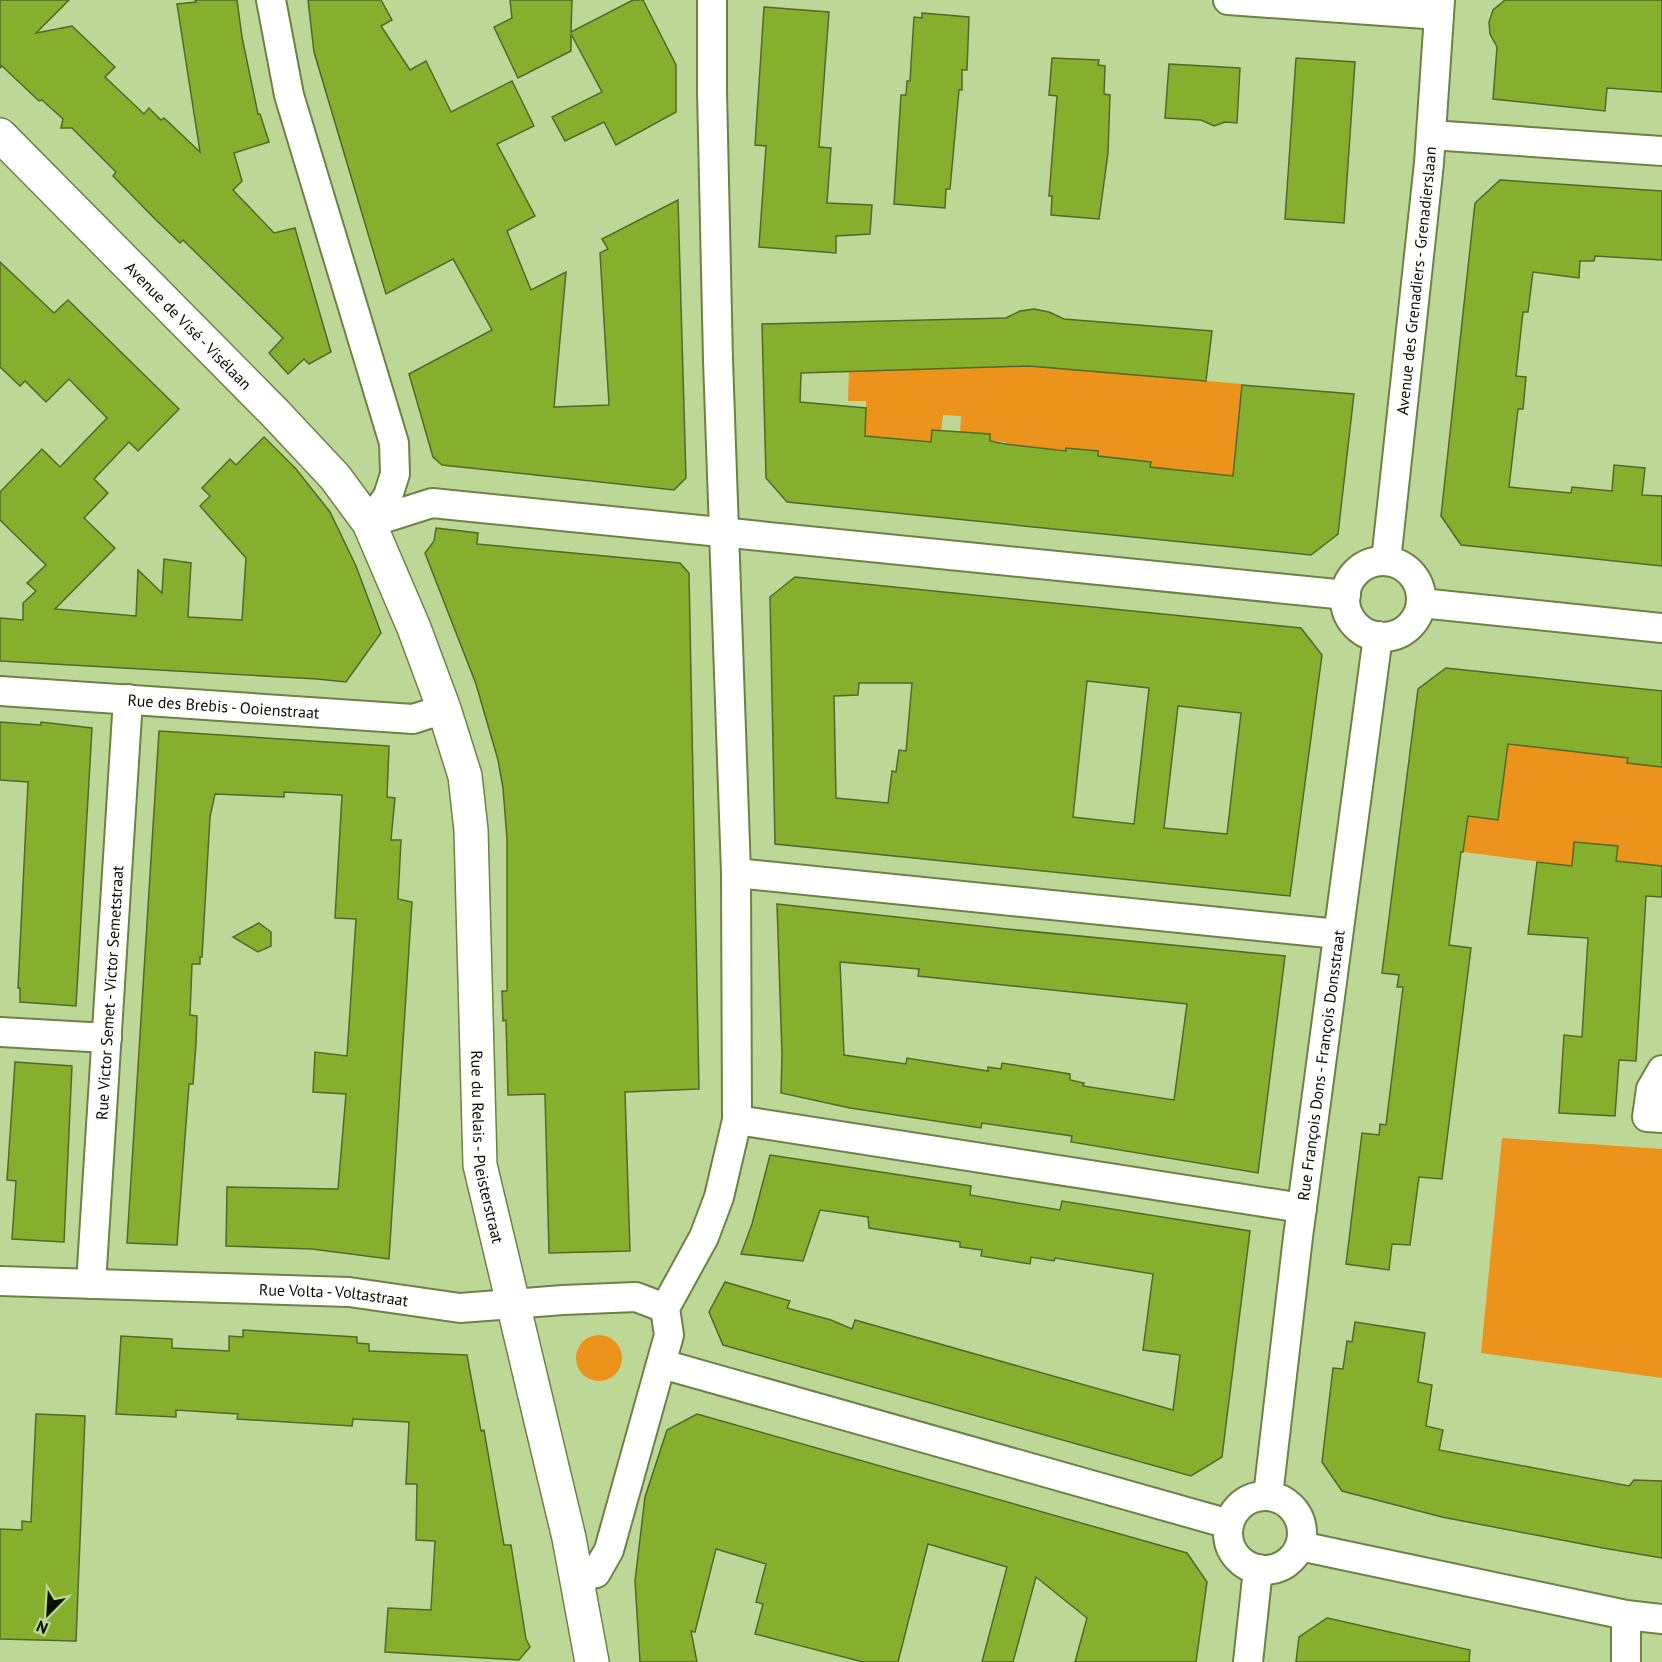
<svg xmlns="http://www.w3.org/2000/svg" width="1662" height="1662" viewBox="0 0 1662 1662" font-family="'PT Sans',sans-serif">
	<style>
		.green { fill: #eb931b }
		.building { fill: #84b02d; stroke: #52692a; stroke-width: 1.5; fill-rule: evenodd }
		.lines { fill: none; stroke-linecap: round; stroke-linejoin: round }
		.street-casing { stroke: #6b8344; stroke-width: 32 }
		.secondary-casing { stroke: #6b8344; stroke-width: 36 }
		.street { stroke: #fff; stroke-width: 28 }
		.secondary { stroke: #fff; stroke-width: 33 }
		.labels { text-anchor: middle; stroke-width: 6; stroke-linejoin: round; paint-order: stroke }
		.street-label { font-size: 16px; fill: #081000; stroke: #bdd896 }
	</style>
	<rect width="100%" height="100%" fill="#bdd896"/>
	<g class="green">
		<polygon points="1029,366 1242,384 1232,491 1198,472 1178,470 1150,473 1150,462 1130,459 1128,473 1097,460 1098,451 1067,448 1066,451 1035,447 1031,476 1002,472 1005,442 990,441 990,434 960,433 961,416 943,415 941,431 931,442 905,440 904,454 873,450 845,413 866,413 866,401 848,401 849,371"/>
		<polygon points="1520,726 1518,745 1628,758 1628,763 1662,767 1662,866 1616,861 1618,847 1574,843 1572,866 1463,852 1468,816 1498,819 1503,784 1481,781"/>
		<polygon points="1502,1138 1662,1149 1662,1378 1481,1353"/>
		<circle cx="599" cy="1358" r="23"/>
	</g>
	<g class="building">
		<polygon points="0,0 69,0 36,33 72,26 115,67 105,77 144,114 149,108 161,120 164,118 200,152 177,4 196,2 195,0 237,0 242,37 258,114 260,114 269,142 234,153 242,181 233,190 274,233 295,228 331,352 309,364 304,359 288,374 269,353 283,338 183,240 180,243 155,219 113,176 116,172 72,128 61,128 63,119 42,100 39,101 2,66 0,68"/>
		<polygon points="308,0 381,0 392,20 381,26 410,70 426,61 451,112 512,81 534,126 497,144 535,216 507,231 531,290 566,272 554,407 609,405 600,253 608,249 602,239 678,200 686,478 674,490 442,465 433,457 409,374 492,330 453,259 386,294 314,52"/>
		<polygon points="510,0 572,0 571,32 633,0 643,0 676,65 676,112 616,145 604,122 565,141 552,117 602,92 571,34 571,51 518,78 494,27 512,18"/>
		<polygon points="1505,0 1662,0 1662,92 1607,88 1605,111 1493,99 1497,47 1490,34 1489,22 1493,10"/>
		<polygon points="764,7 829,12 819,147 831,148 827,203 872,205 870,234 836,236 836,253 759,247 766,146 755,145"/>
		<polygon points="922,13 969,17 967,70 962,70 962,90 959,90 950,189 946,189 945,208 894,204 901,95 906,95 907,81 910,81 914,17 922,18"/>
		<polygon points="1052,58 1099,60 1098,65 1105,66 1104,94 1110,95 1108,153 1099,219 1051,215 1052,196 1049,196 1057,96 1049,95"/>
		<polygon points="1296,58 1355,62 1344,223 1285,219"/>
		<polygon points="1169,64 1240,68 1237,123 1225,122 1214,126 1201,120 1165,118"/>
		<polygon points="1500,180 1662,191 1662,260 1595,256 1594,261 1580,261 1579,278 1533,272 1528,312 1523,312 1516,376 1526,377 1523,409 1518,409 1509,487 1571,493 1572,487 1612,491 1614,465 1645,468 1642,495 1662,496 1662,566 1461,545 1441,516 1475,203"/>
		<polygon points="0,262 54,313 68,300 179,409 138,451 129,442 94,479 108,493 84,518 115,548 55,609 136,616 138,570 162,593 164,559 191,563 188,617 242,620 246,558 200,506 210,496 202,488 230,459 236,465 264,437 296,469 330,512 356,566 381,633 346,682 317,679 0,661 0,618 23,620 23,603 36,591 27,583 46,565 0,520 0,492 42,449 60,467 107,418 69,379 46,402 25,381 20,386 0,367"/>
		<polygon points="1034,309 1049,312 1064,319 1212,331 1206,381 1029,366 801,373 800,402 866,408 865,436 931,442 932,430 990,434 990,441 1005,444 1066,451 1066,448 1098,451 1098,456 1151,462 1150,467 1233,476 1242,385 1354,394 1338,534 1311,555 787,502 766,478 762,324 1006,318 1020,311"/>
		<polygon points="436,528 478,533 477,544 680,563 689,573 699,1089 625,1092 630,1251 549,1253 545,1094 508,1095 506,1020 503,1021 502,991 507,991 507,839 503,788 498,760 476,684 425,553 434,541"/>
		<path d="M 795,577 L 1301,628 L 1322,655 L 1290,896 L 775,844 L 770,597 ZM 1087,681 L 1149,688 L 1134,824 L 1073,817 ZM 859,683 L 912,683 L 906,751 L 899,750 L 896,772 L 892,771 L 888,803 L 836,798 L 834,696 L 858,695 ZM 1178,706 L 1241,713 L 1227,834 L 1164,828 Z"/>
		<polygon points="1446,668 1662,691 1662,767 1627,763 1628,758 1508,744 1498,820 1468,816 1463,852 1461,852 1449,945 1471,948 1442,1179 1419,1177 1410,1245 1392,1244 1389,1270 1346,1264 1362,1133 1379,1135 1380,1124 1386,1125 1403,987 1397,987 1399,975 1382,973 1418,689"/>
		<polygon points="0,722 41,725 41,722 92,728 76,1006 20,1002 20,988 18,988 28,782 0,780"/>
		<polygon points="159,731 389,746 387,797 395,798 391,840 401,840 398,899 412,902 389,1259 312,1249 226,1246 227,1187 338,1189 346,1094 313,1092 315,1052 347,1056 356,919 335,918 342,795 284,792 284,797 215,794 210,817 202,957 200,957 200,964 192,964 190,1015 197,1016 196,1044 193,1084 189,1084 177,1245 127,1243"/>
		<polygon points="1574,842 1618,846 1616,861 1662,866 1662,897 1646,896 1636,1061 1619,1060 1615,1116 1559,1113 1564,1035 1582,1037 1588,938 1528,934 1537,862 1572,866"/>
		<path d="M 777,904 L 1007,929 L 1285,956 L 1258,1173 L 1071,1142 L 1072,1136 L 982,1123 L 981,1128 L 850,1108 L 781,1093 L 782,1054 ZM 840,962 L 919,969 L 918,976 L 1187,1004 L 1174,1100 L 1083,1086 L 1084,1083 L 1070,1080 L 1070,1074 L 1002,1063 L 1001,1069 L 988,1067 L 988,1071 L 907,1058 L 906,1064 L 844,1055 Z"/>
		<polygon points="259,923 271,932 271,946 258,952 233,937"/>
		<polygon points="15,1062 72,1066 64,1242 12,1239 16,1181 7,1180"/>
		<polygon points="770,1155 971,1186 970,1195 1060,1210 1062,1201 1250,1231 1222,1457 1191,1476 723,1345 709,1312 725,1282 790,1301 787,1308 831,1320 852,1329 855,1320 1173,1410 1180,1355 1143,1350 1153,1274 1055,1258 1054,1261 1031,1257 1030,1264 981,1256 982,1250 960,1247 960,1242 869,1228 868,1217 820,1210 803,1261 741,1254 752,1224"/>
		<polygon points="1355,1322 1425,1333 1418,1382 1432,1385 1426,1426 1443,1430 1439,1450 1629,1486 1634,1480 1662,1481 1662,1558 1603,1548 1442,1517 1342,1491 1322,1462 1333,1368 1343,1369 1347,1341 1352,1342"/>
		<polygon points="243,1330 357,1337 357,1343 369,1344 369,1351 467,1355 481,1431 484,1430 504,1545 511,1545 526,1639 530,1647 519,1660 385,1652 388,1608 431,1610 435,1541 416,1540 417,1484 406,1484 409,1422 353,1419 352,1426 237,1419 238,1414 176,1410 176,1417 116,1414 121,1336 172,1339 172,1348 229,1351 229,1336 243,1337"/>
		<polygon points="36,1414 85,1416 76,1641 0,1639 0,1529 22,1530 22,1521 31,1522"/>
		<polygon points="697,1414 1187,1553 1207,1582 1196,1662 1075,1662 1087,1618 1036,1577 1013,1662 982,1662 1007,1567 928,1544 898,1662 863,1662 755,1634 763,1604 756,1602 766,1564 716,1549 695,1632 691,1631 697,1662 640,1662 635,1581 645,1497 667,1430"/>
		<polygon points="1327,1618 1470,1650 1469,1662 1296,1662 1299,1637"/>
	</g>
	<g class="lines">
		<g class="street-casing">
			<g id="street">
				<polyline points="271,0 289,95 394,443 395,474 388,496 369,523"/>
				<polyline points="1228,0 1439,15"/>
				<polyline points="1431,135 1662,151"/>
				<polyline points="369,523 432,503 1346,595"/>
				<path id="s1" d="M 1386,561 L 1429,163 L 1440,0"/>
				<circle cx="1383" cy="599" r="38"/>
				<polyline points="1421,603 1662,628"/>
				<path id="s2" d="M 0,691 L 413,719 L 444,709"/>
				<polyline points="736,873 1338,934"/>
				<polyline points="0,1032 107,1038"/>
				<polyline points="1662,1070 1651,1089 1647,1117 1662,1118"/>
				<polyline points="737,1120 1302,1208"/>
				<path id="s3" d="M 0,1281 L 349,1292 L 460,1308 L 563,1300 L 636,1297 L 665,1308"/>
				<path id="s4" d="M 91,1284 L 128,699"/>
				<polyline points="662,1364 1229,1524"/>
				<path id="s5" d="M 1268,1496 L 1298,1237 L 1378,636"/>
				<circle cx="1265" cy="1533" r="37"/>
				<polyline points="1300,1546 1626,1615 1662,1619"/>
				<polyline points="578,1578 596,1573 609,1550 669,1335 665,1308 704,1237 719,1197 737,1120 736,873 718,360 712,91 712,0"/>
				<polyline points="1626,1615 1626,1662"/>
				<polyline points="1248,1662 1258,1569"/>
			</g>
		</g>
		<g class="secondary-casing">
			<g id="secondary">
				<path id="s6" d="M 0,135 L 275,413 L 335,477 L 369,523 L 414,628 L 444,709 L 465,776 L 471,830 L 480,1165 L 569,1538 L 592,1662"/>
			</g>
		</g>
		<use href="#street" class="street"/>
		<use href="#secondary" class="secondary"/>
	</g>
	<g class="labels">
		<g class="street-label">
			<text dy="6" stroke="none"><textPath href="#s1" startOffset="282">Avenue des Grenadiers - Grenadierslaan</textPath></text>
			<text dy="6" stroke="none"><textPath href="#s6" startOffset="268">Avenue de Visé - Visélaan</textPath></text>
			<text dy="6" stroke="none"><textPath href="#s2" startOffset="224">Rue des Brebis - Ooienstraat</textPath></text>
			<text dy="6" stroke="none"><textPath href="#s4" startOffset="292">Rue Victor Semet - Victor Semetstraat</textPath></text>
			<text dy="6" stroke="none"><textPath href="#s5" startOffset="434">Rue François Dons - François Donsstraat</textPath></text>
			<text dy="6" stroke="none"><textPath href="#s6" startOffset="1179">Rue du Relais - Pleisterstraat</textPath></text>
			<text dy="6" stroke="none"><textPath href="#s3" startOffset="334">Rue Volta - Voltastraat</textPath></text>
		</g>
	</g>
	<g transform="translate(48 1614) rotate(204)" stroke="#bdd896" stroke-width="4.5" paint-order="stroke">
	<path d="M0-4.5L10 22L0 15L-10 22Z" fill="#081000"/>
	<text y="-9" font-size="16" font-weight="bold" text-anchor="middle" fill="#081000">N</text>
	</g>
</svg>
